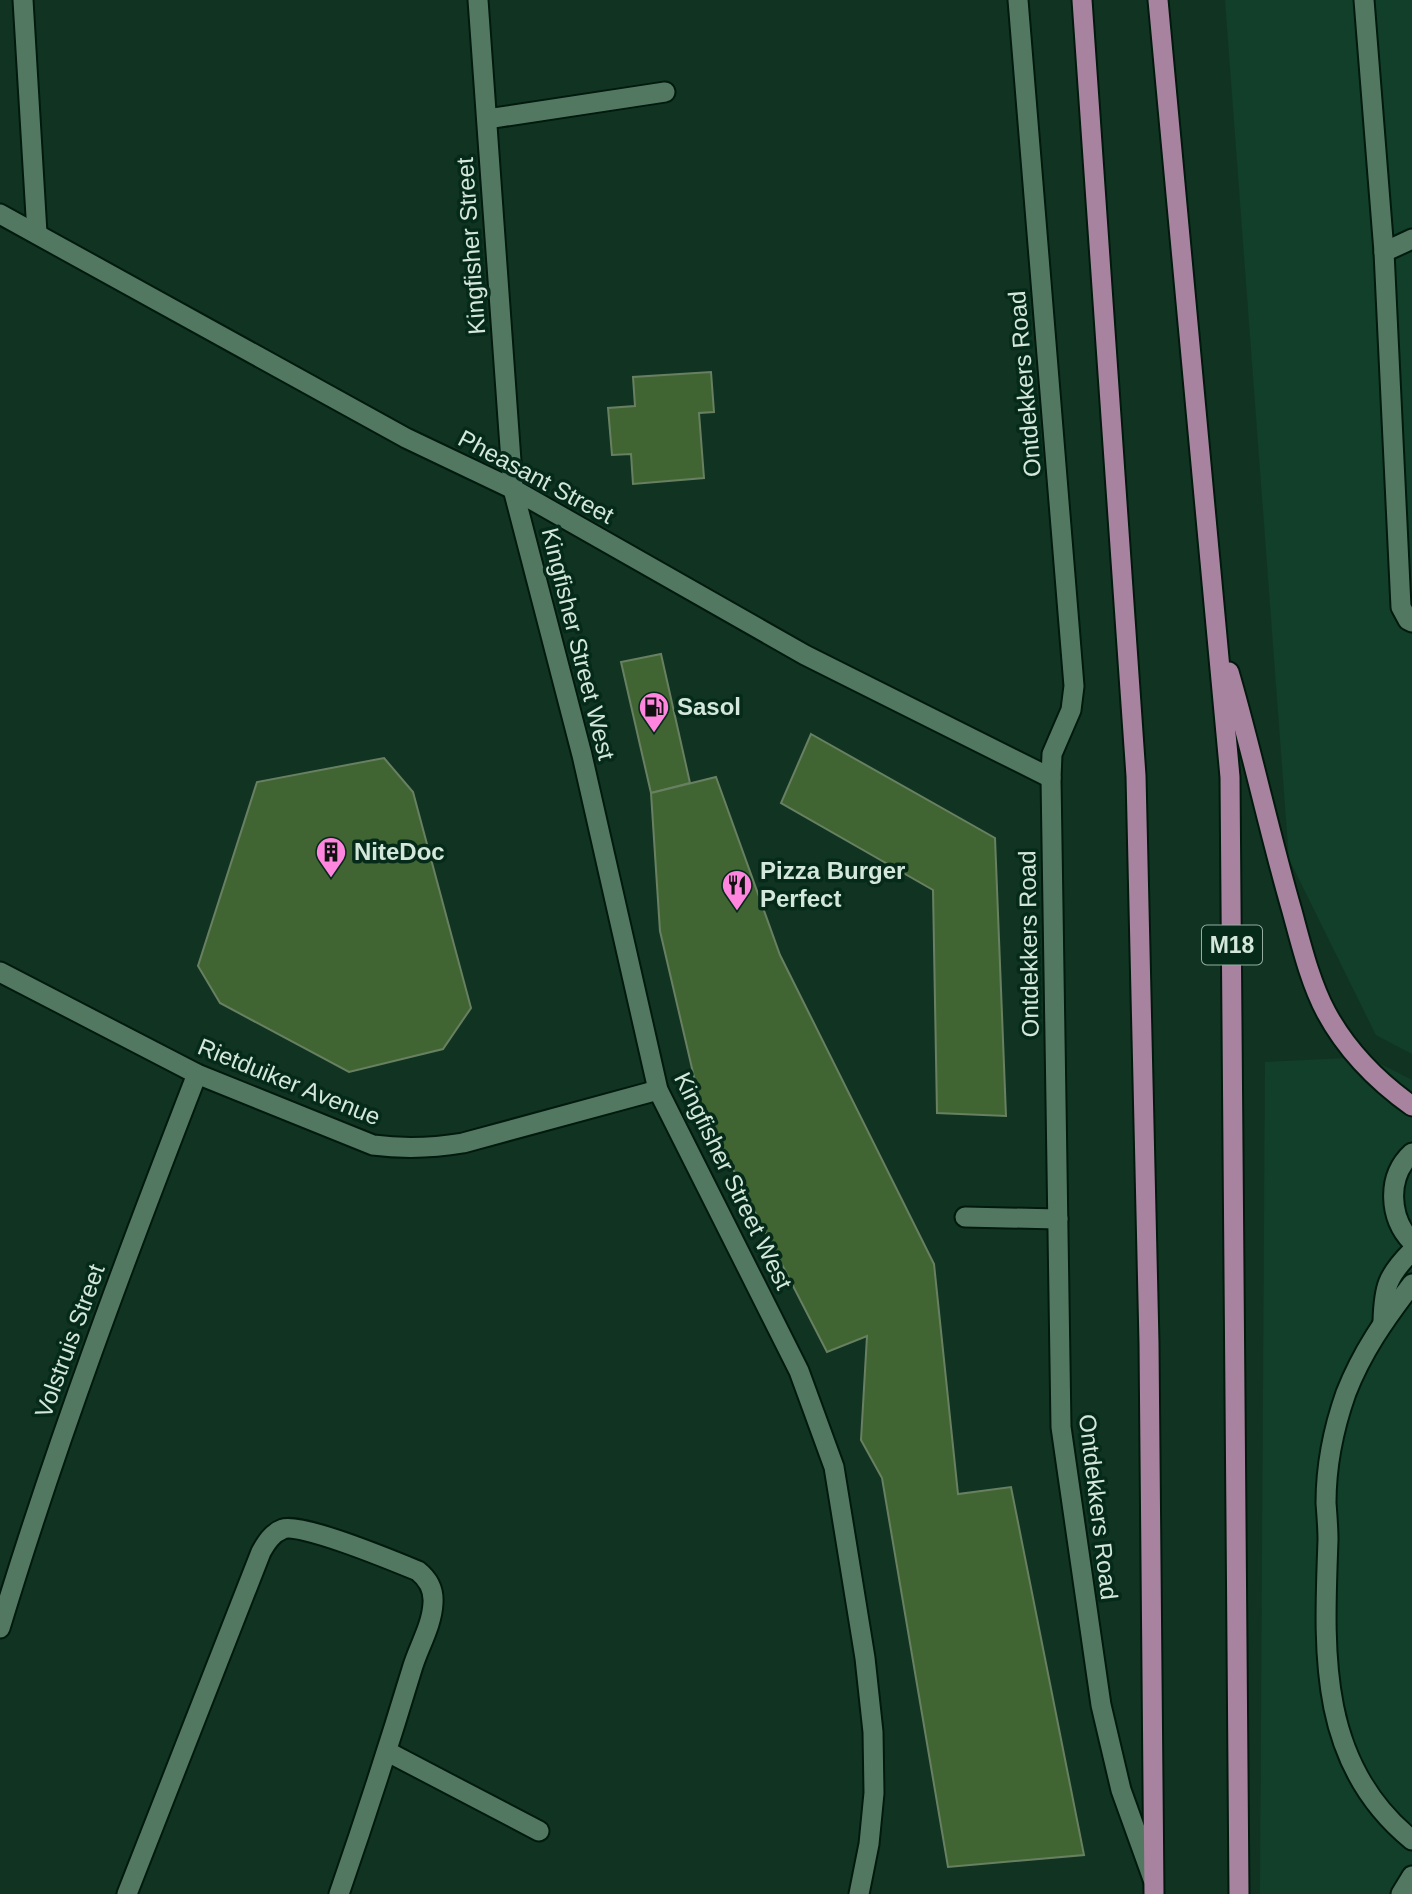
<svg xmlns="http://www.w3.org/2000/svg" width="1412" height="1894" viewBox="0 0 1412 1894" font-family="Arial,sans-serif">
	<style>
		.built { fill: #123f29 }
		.building { fill: #406533; stroke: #688061; stroke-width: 2 }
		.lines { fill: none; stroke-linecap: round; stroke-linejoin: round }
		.service-casing { stroke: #011a0d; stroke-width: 23 }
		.minor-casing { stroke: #011a0d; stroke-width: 23 }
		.primary-casing { stroke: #011a0d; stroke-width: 23 }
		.service { stroke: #537862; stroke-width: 19 }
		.minor { stroke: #537862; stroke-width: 19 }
		.primary { stroke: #a8839f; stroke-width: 19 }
		.labels { text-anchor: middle; stroke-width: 7; stroke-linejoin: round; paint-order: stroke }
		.shield { fill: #052a19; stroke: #95aea1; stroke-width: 2 }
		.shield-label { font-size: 23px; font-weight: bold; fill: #d3e7db }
		.street-label { font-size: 24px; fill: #d3e7db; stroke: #052a19 }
		.poi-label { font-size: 24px; font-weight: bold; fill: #d3e7db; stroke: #052a19; text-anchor: start }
	</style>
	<rect width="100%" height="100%" fill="#113422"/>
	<g class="built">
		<polygon points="1225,0 1412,0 1412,1054 1376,1035 1289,859"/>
		<polygon points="1367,1057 1412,1080 1412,1894 1260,1894 1265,1062"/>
	</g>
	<g class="building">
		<polygon points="711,372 714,412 699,413 704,478 633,484 631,454 612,455 608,408 635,406 633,377"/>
		<polygon points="661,654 690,783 651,793 621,662"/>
		<polygon points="811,734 995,838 1006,1116 937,1113 933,890 781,803"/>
		<polygon points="384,758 413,792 471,1008 443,1049 349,1072 220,1003 198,966 257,782"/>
		<polygon points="716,777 780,955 934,1264 958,1494 1011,1487 1084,1855 948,1867 882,1478 861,1440 867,1336 827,1352 701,1107 660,931 651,793"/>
	</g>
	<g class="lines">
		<g class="service-casing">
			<g id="service">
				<polyline points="1364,0 1384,252 1401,607 1408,620 1412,622"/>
				<polyline points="487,119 665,92"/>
				<polyline points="1384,252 1412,239"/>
				<path d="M 1412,1153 C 1386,1177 1389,1218 1412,1242"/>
				<polyline points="965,1217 1058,1219"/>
				<path d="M 1412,1284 C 1385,1319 1362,1352 1346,1393 C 1334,1427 1326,1467 1326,1503 C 1327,1516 1328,1528 1328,1540 C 1324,1651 1317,1763 1412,1840"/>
				<path d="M 1383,1321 C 1384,1287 1387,1276 1412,1251"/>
				<polyline points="1401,1894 1412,1876"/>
			</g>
		</g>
		<g class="minor-casing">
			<g id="minor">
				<polyline points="23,0 37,233"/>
				<polyline points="478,0 513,489 582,755 658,1090 799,1371 834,1467 865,1658 873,1732 874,1793 869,1844 859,1894"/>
				<polyline points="1018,0 1074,686 1071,710 1052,754 1051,778 1061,1427 1101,1705 1121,1790 1153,1879"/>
				<polyline points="0,214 406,438 513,489 805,655 1051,778"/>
				<path d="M 0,972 L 197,1074 L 373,1145 C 404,1149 433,1148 463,1143 L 658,1090"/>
				<path d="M 0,1628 C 57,1440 126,1257 197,1074"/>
				<polyline points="388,1752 539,1831"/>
				<path d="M 127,1894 L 261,1552 C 266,1543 272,1533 283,1529 C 300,1522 396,1562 418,1571 C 428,1579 434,1589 433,1603 C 432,1626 418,1648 412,1669 C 389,1745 365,1819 339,1894"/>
			</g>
		</g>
		<g class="primary-casing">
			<g id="primary">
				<polyline points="1082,0 1136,776 1149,1343 1154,1894"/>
				<polyline points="1158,0 1230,777 1239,1894"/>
				<path d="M 1229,672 C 1252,751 1269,832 1292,911 C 1301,944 1310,982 1326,1012 C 1347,1051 1377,1081 1412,1106"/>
			</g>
		</g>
		<use href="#service" class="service"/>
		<use href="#minor" class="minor"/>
		<use href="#primary" class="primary"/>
	</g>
	<defs>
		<g id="fuel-pin" transform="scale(1.575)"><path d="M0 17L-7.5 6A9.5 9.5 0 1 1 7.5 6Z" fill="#ff85de" stroke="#052a19"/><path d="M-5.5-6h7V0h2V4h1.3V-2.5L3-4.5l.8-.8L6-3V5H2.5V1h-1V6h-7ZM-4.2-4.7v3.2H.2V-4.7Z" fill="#111"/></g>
		<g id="building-pin" transform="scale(1.575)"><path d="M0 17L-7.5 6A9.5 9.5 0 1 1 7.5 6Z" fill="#ff85de" stroke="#052a19"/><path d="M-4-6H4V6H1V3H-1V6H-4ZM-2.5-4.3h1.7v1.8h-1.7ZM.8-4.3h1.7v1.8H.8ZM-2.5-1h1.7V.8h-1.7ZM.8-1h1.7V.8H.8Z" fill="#111"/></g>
		<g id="restaurant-pin" transform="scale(1.575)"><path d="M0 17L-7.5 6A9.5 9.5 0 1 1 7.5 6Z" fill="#ff85de" stroke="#052a19"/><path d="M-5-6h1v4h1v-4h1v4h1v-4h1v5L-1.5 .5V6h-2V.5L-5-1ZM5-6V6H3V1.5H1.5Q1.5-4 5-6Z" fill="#111"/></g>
	</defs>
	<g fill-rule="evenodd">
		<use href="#fuel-pin" x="654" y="707"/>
		<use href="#building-pin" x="331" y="852"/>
		<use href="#restaurant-pin" x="737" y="885"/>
	</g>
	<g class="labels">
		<rect class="shield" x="1202" y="925.5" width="60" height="39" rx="5"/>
		<g class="shield-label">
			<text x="1232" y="953">M18</text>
		</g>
		<g class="street-label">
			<text transform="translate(471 246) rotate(-94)" y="8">Kingfisher Street</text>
			<text transform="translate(1025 384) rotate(-95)" y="8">Ontdekkers Road</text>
			<text transform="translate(536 477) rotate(28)" y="8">Pheasant Street</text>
			<text transform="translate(578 644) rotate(76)" y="8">Kingfisher Street West</text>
			<text transform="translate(1029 944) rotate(-91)" y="8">Ontdekkers Road</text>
			<text transform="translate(289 1082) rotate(22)" y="8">Rietduiker Avenue</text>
			<text transform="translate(733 1181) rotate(64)" y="8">Kingfisher Street West</text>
			<text transform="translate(70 1341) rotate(-70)" y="8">Volstruis Street</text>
			<text transform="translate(1098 1507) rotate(83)" y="8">Ontdekkers Road</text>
		</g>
		<g class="poi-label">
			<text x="677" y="715">Sasol</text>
			<text x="354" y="860">NiteDoc</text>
			<text x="760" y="879">Pizza Burger<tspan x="760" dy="28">Perfect</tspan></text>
		</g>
	</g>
</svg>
